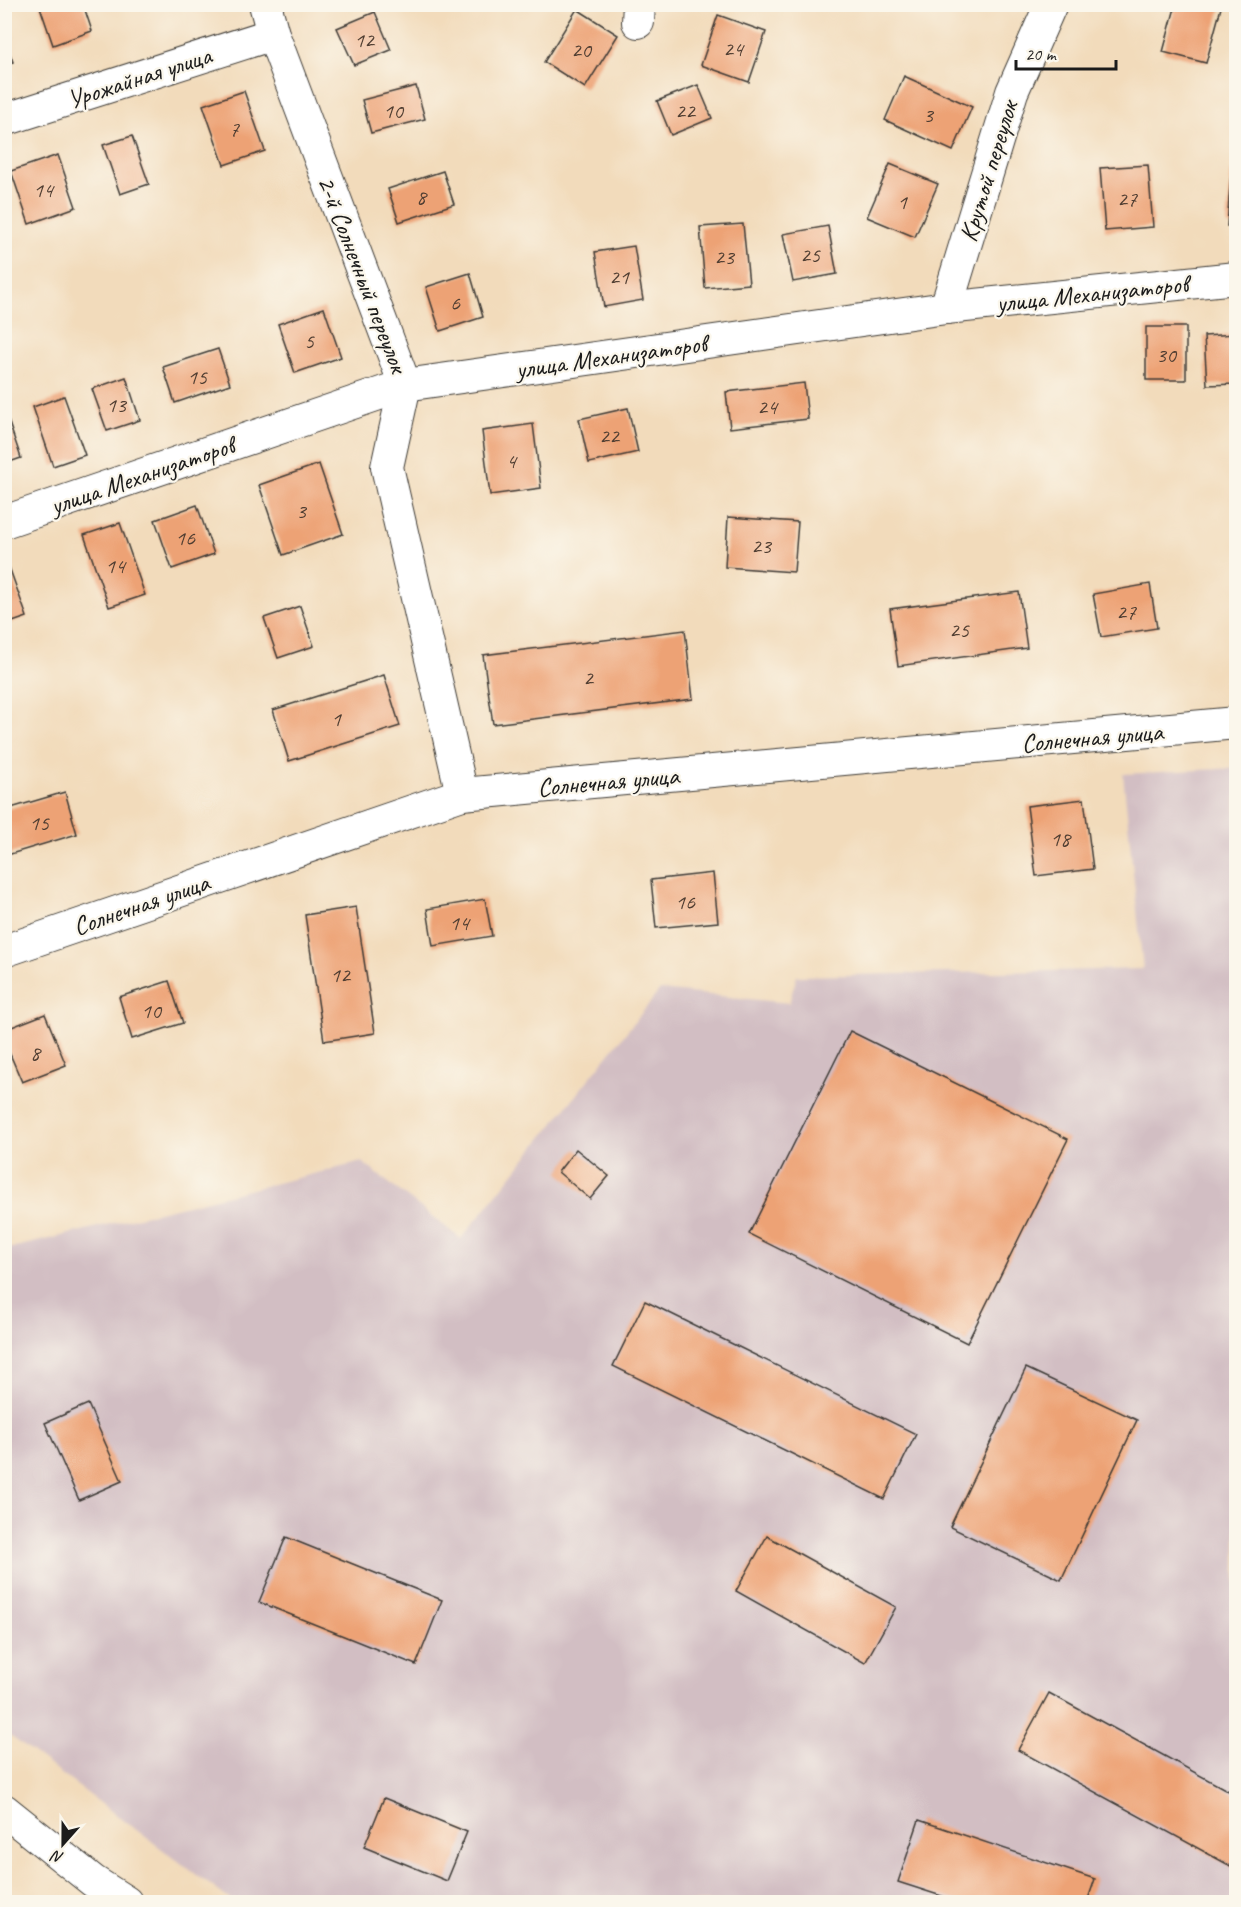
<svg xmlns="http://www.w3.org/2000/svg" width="1241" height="1907" viewBox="0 0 1241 1907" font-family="Caveat,sans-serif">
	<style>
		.industrial { fill: #d2bec3 }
		.building { fill: #eda274 }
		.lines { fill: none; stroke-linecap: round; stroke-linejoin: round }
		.minor-casing { stroke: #3c3934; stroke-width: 34 }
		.minor { stroke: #fff; stroke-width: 32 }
		.labels { text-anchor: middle; stroke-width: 4.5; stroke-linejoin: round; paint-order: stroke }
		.number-label { font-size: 22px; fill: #503e32 }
		.street-label { font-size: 26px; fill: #1c1c1c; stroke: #fbf7ec }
	</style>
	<rect width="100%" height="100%" fill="#fbf7ec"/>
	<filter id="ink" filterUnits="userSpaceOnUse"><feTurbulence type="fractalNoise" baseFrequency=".0167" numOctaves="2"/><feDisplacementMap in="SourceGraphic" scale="12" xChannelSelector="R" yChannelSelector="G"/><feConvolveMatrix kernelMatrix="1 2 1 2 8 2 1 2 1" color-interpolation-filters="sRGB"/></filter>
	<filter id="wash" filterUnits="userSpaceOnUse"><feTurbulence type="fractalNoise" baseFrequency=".008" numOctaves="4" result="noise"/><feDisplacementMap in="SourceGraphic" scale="24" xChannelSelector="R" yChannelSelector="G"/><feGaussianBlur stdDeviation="1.35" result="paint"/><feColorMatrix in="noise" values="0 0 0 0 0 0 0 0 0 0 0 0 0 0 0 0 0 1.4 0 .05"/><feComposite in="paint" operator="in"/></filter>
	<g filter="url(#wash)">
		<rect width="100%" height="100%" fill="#f2dbbb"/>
		<polygon class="industrial" points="1236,768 1236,1902 233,1902 5,1732 4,1250 362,1162 461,1239 660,990 789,1003 797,976 1143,969 1123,774"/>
		<g id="blocks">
			<g class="building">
				<polygon points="39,4 83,4 92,31 53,45"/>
				<polygon points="1176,4 1222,4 1206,63 1163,52"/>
				<polygon points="577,9 618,35 585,88 544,62"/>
				<polygon points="375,12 391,50 354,65 337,28"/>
				<polygon points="718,15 766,32 749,82 701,65"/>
				<polygon points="5,39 13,62 4,65 4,40"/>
				<polygon points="904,76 972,107 953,151 885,120"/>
				<polygon points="698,85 712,118 671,135 657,101"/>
				<polygon points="416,86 425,119 371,133 362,100"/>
				<polygon points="244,91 265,151 224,165 203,105"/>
				<polygon points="132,136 149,184 120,194 103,145"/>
				<polygon points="58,155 76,207 29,224 11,171"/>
				<polygon points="890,164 938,184 915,237 867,217"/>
				<polygon points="1148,165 1153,227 1105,231 1100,168"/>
				<polygon points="443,171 454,204 399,222 388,189"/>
				<polygon points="1231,172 1236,172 1236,227 1227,226"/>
				<polygon points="743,224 749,284 705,288 700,227"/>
				<polygon points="828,226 837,274 793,282 783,234"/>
				<polygon points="634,246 643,300 604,307 595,252"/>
				<polygon points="470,273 483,317 440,331 426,287"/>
				<polygon points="324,308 341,357 295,373 278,324"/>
				<rect x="1146" y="327" width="40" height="53"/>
				<polygon points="1236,334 1236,384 1207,385 1204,336"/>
				<polygon points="218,349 230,384 175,403 163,367"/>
				<polygon points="126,377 140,420 107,431 92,389"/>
				<polygon points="804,383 808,419 730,428 726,392"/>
				<polygon points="64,396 85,455 53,466 33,407"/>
				<polygon points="628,408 638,452 589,463 579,419"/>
				<polygon points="7,417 21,458 4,464 4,418"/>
				<polygon points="533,424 541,488 490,495 482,431"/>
				<polygon points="319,464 343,534 283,555 259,485"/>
				<polygon points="197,505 214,554 172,569 155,520"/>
				<polygon points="728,517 798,522 794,572 725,567"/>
				<polygon points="120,523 145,595 109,607 84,535"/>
				<polygon points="8,564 27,617 4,625 4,565"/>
				<polygon points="1150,584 1157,628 1101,637 1093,594"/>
				<polygon points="1019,592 1027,648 898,666 890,609"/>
				<polygon points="300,606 314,646 278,658 264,618"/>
				<polygon points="685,630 693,699 493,724 483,655"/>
				<polygon points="384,675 400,726 289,761 273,710"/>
				<polygon points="65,792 77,834 4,856 4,810"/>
				<polygon points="1084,799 1093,869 1036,876 1027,806"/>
				<polygon points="713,873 718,922 656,928 651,880"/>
				<polygon points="485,899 492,936 433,946 427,909"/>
				<polygon points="356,907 375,1033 324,1041 305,915"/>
				<polygon points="169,981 183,1023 132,1039 119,997"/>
				<polygon points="45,1014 66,1065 22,1082 4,1040 4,1030"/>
				<polygon points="850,1031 1068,1139 967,1343 749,1234"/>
				<polygon points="576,1149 609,1176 590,1199 558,1172"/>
				<polygon points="645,1301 916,1434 884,1499 613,1366"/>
				<polygon points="1026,1368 1137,1420 1061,1580 950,1527"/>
				<polygon points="88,1404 122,1481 79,1500 45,1423"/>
				<polygon points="767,1536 896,1607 865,1663 736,1591"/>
				<polygon points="286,1537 442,1600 416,1665 259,1602"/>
				<polygon points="1049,1693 1236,1795 1236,1869 1018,1750"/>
				<polygon points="384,1798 467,1832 447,1881 364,1847"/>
				<polygon points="919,1820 1095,1879 1087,1902 960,1902 898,1882"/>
			</g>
		</g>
	</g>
	<g filter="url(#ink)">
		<use href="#blocks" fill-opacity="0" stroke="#3c3934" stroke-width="1.5"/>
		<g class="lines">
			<g class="minor-casing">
				<g id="minor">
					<polyline points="265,4 273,34 405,385 387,467 462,794"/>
					<polyline points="638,22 639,4"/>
					<polyline points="4,120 273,34"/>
					<polyline points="946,308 1012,92 1051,4"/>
					<polyline points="4,522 405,385 946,308 1236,278"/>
					<polyline points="4,951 462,794 1236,723"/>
					<polyline points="4,1810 93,1881 126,1902"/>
				</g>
			</g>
			<use href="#minor" class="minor"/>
		</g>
	</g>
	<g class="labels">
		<g class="number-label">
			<text x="364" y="47">12</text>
			<text x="733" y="56">24</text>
			<text x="581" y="57">20</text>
			<text x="393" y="118">10</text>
			<text x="685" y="118">22</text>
			<text x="928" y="122">3</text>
			<text x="234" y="136">7</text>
			<text x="43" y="197">14</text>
			<text x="421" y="204">8</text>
			<text x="1127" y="206">27</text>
			<text x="902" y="209">1</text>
			<text x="810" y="262">25</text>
			<text x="724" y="264">23</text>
			<text x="619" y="284">21</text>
			<text x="455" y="310">6</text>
			<text x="309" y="348">5</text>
			<text x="1166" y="362">30</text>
			<text x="197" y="384">15</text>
			<text x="116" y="412">13</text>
			<text x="767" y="414">24</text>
			<text x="609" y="443">22</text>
			<text x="511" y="468">4</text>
			<text x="301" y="518">3</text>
			<text x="185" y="545">16</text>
			<text x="761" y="553">23</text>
			<text x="115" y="573">14</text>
			<text x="1126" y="619">27</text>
			<text x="959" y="637">25</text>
			<text x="588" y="685">2</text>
			<text x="336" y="726">1</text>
			<text x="39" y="830">15</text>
			<text x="1060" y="846">18</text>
			<text x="685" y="909">16</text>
			<text x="459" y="930">14</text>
			<text x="340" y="982">12</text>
			<text x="151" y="1018">10</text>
			<text x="35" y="1060">8</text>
		</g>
		<g class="street-label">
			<text transform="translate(139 77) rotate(-18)" y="9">Урожайная улица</text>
			<text transform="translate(988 171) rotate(-73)" y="9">Крутой переулок</text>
			<text transform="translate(363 274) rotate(69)" y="9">2-й Солнечный переулок</text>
			<text transform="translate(1092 293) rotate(-6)" y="9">улица Механизаторов</text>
			<text transform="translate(611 356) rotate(-8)" y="9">улица Механизаторов</text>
			<text transform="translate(142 475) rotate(-19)" y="9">улица Механизаторов</text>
			<text transform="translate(1092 737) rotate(-5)" y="9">Солнечная улица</text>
			<text transform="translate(608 781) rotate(-5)" y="9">Солнечная улица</text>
			<text transform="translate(141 904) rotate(-19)" y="9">Солнечная улица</text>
		</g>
	</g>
	<rect width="1241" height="1907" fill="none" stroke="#fbf7ec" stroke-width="24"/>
	<g transform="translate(63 1844) rotate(201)" stroke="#fbf7ec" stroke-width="4.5" paint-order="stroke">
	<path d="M0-4.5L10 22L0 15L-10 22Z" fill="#1c1c1c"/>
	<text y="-9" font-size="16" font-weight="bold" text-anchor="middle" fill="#1c1c1c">N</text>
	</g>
	<path d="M1016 60v9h100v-9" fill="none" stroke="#1c1c1c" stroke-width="3"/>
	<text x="1025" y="60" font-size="18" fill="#1c1c1c" stroke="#fbf7ec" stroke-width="4.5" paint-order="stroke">20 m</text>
</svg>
